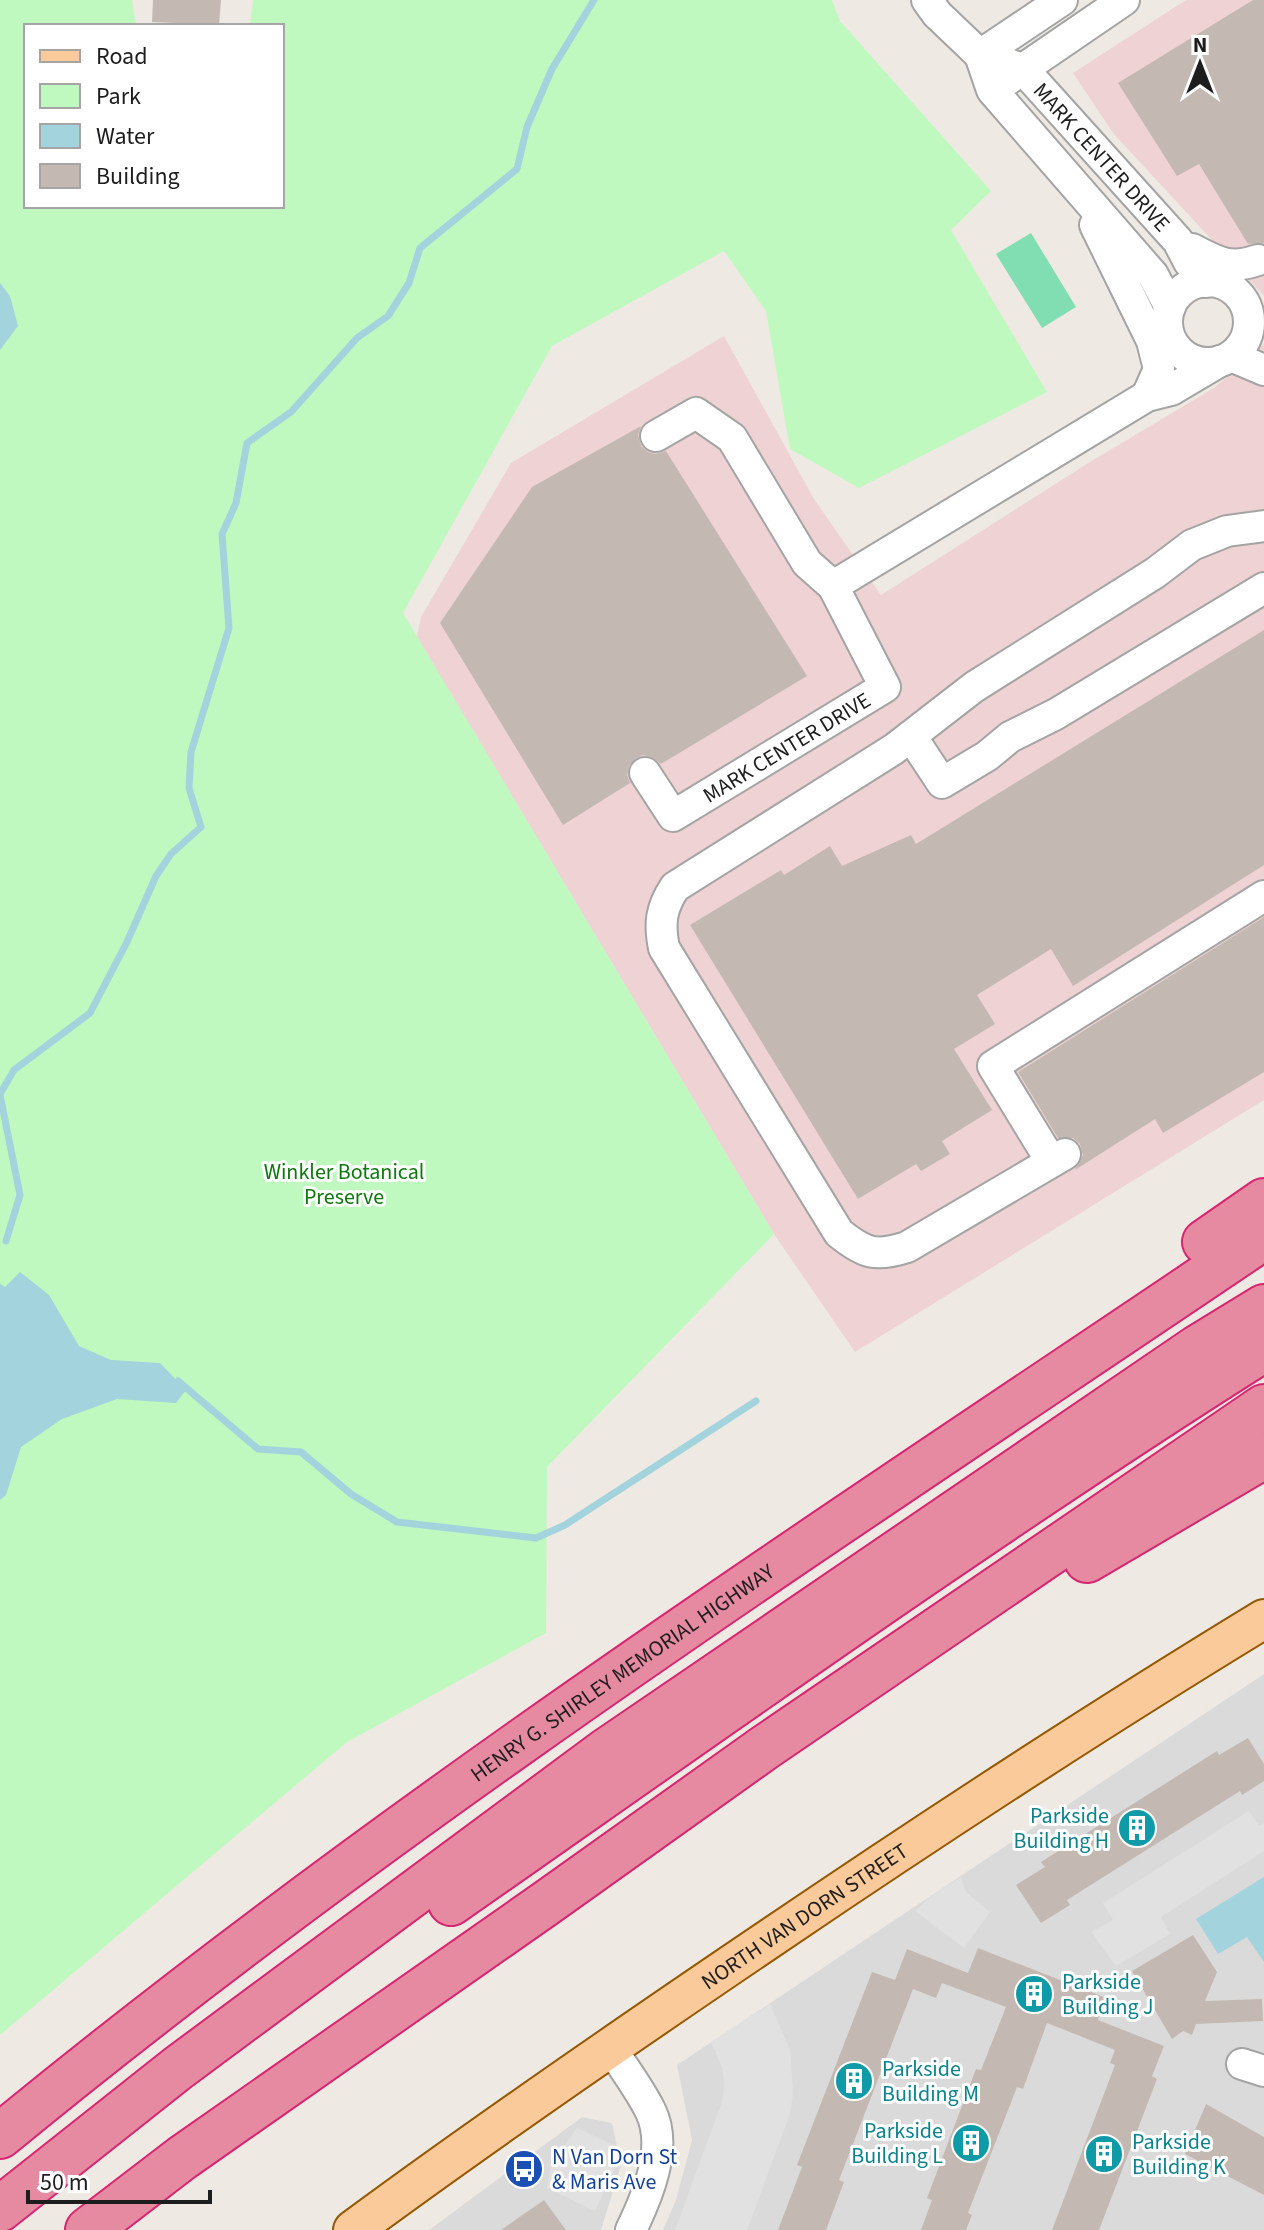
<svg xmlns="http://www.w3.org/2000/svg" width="1264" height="2230" viewBox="0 0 1264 2230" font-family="'Source Sans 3',sans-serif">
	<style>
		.residential { fill: #dbdada }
		.commercial { fill: #efd2d3 }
		.park { fill: #bff9bf }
		.pitch { fill: #81ddb2 }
		.parking { fill: #e1e1e1 }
		.water { fill: #a3d3dc }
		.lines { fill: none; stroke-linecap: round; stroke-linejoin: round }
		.stream { stroke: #a3d3dc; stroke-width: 7 }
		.building { fill: #c3b9b2 }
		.minor-casing { stroke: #a4a4a4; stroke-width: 34 }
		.major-casing { stroke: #955801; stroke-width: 42 }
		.highway-casing { stroke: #d72570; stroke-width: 48 }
		.minor { stroke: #fff; stroke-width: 30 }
		.major { stroke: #fbca9b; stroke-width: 38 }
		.highway { stroke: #e68aa2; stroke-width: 44 }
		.labels { text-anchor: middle; stroke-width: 6; stroke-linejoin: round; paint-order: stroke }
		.street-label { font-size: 22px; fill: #1d1d1d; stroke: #fff }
		.park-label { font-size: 22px; fill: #0c7a0d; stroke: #fff }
		.culture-label { font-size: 22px; fill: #0d838f; stroke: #fff; text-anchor: start }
		.transit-label { font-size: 22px; fill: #164399; stroke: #fff; text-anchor: start }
	</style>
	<rect width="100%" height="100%" fill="#eeeae3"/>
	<g class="residential">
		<polygon points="1264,1674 1264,2230 663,2230 676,2200 692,2140 677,2065"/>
		<polygon points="582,2117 612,2123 621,2165 601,2230 429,2230"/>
	</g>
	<g class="commercial">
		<polygon points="1186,0 1264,0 1264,296 1113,133 1073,73"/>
		<polygon points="724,336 814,499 881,595 1090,462 1214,388 1264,344 1264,1100 855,1352 774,1234 417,637 421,617 511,463"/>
	</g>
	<polygon class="park" points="0,0 132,0 136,26 26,26 26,206 282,206 282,26 250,26 253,0 832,0 840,21 991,191 951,230 1047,392 859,488 790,449 766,311 724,251 552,346 403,613 774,1234 547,1467 546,1633 347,1742 0,2035"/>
	<polygon class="pitch" points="1031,233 1076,307 1042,328 996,254"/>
	<g class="parking">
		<polygon points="1249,1811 1259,1826 1264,1823 1264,1851 1161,1917 1170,1934 1116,1966 1091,1932 1113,1920 1103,1903"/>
		<polygon points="961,1877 966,1892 990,1912 964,1948 915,1911 931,1896"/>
		<polygon points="770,2004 790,2050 793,2093 790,2114 747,2230 675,2230 722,2102 724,2086 722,2067 711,2042"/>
		<polygon points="577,2128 620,2148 615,2168 595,2211 547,2188 551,2164"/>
	</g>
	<g class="water">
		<polygon points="0,283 10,296 18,326 0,350"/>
		<polygon points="20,1272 49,1295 79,1346 111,1360 160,1363 186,1390 176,1403 117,1399 62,1419 21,1447 6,1495 0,1500 0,1284 5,1287"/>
		<polygon points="1264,1877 1264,1962 1247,1937 1218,1954 1196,1919"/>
	</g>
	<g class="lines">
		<g class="stream">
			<polyline points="0,1094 14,1070 90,1013 127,942 156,876 171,854 201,827 189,788 191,752 229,628 222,534 236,503 247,443 291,412 357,338 388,316 409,283 420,248 517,169 527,127 552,69 594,0"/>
			<polyline points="0,1095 20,1195 6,1241"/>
			<polyline points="178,1381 258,1449 301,1452 351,1494 397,1522 536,1538 565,1525 756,1401"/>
		</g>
	</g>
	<g class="building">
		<polygon points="153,0 221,0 219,25 152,22"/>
		<polygon points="1253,0 1264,0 1264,243 1248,244 1199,164 1177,176 1118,83"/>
		<polygon points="641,426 638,435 641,446 648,452 655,454 666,451 807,676 661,764 652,757 643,755 636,758 629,766 627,775 630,783 563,825 440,623 532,487"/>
		<polygon points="1264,630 1264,865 1073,986 1051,949 977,995 995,1024 954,1049 992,1110 942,1141 950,1154 921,1171 916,1164 858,1199 690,925 781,870 784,875 830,846 842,866 911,835 916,844"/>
		<polygon points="1264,917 1264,1072 1163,1133 1155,1119 1075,1170 1083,1155 1080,1144 1073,1138 1058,1138 1018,1072"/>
		<polygon points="1248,1738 1264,1764 1264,1781 1242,1795 1240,1791 1067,1900 1070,1905 1041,1923 1016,1885 1045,1867 1041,1862 1217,1751 1219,1755"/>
		<polygon points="1193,1935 1217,1972 1205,2001 1262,1999 1263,2021 1196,2024 1192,2035 1183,2031 1172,2039 1132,1971"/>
		<polygon points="978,1948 1106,1998 1098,2020 1164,2046 1152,2076 1157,2079 1099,2230 1052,2230 1115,2065 1110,2063 1115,2050 1047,2023 1023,2089 1017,2087 968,2213 972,2215 966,2230 921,2230 932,2200 927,2198 976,2069 981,2070 1006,2007 942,1983 936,1998 913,1989 839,2180 844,2182 826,2230 778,2230 802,2167 797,2165 872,1972 895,1980 907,1949 968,1973"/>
		<polygon points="1206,2104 1264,2137 1264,2195 1185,2154"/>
		<polygon points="544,2200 566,2230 501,2230"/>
	</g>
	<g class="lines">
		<g class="minor-casing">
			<g id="minor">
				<path id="s1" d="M 927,0 L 937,14 L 980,55 L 1023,69 L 1178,241 L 1189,262 L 1206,282"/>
				<polyline points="980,55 992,90 1153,275 1170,307"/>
				<polyline points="980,55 1062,0"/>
				<polyline points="1007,80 1124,0"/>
				<polyline points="1095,225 1152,341 1159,369 1147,396"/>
				<path d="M 1192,249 C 1218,262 1229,270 1258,260"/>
				<circle cx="1208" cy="322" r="41"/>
				<polyline points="1231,356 1264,370"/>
				<polyline points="656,436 696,413 732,438 807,563 833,586"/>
				<polyline points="911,736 942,783 987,756 1010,737 1056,714 1264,588"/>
				<path id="s2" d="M 645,773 L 673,816 L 885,687 L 833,586 L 1147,396 L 1171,390 L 1220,361"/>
				<path d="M 1065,1154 L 907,1247 C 876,1257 865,1254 839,1233 L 664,948 C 659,923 661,908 675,887 L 894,749 L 974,687 L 1155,573 L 1192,545 L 1227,531 L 1264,526"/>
				<polyline points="1051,1161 993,1066 1264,896"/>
				<path d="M 610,2047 C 623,2067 639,2088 650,2110 C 669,2147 647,2197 631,2230"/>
				<polyline points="1242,2064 1264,2071"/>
			</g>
		</g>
		<g class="major-casing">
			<g id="major">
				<path id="s3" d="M 353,2230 C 491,2128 633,2031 775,1935 C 936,1826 1098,1720 1264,1619"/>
			</g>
		</g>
		<g class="highway-casing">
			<g id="highway">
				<polyline points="1205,1242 1264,1201"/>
				<polyline points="1087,1560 1264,1456"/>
				<path d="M 451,1903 C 720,1715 987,1524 1264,1349"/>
				<path id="s4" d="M 0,2136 C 400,1807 836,1526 1264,1237"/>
				<polyline points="0,2209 178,2068 606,1751 1197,1348 1264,1307"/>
				<polyline points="88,2230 182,2158 545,1904 764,1748 1264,1407"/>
			</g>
		</g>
		<use href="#minor" class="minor"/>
		<use href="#major" class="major"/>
		<use href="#highway" class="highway"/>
	</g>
	<defs>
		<g id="building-disc" transform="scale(2)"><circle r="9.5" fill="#0f9aa8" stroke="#fff"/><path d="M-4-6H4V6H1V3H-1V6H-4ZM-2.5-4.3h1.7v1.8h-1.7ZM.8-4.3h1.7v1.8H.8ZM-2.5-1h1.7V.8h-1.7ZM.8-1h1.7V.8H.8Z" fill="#fff"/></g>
		<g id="bus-disc" transform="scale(2)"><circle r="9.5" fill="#1a4fb4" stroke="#fff"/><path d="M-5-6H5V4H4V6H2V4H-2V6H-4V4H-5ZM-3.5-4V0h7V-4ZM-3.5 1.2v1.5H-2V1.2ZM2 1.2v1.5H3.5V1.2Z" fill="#fff"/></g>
	</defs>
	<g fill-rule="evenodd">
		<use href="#building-disc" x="1137" y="1828"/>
		<use href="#building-disc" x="1034" y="1994"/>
		<use href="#building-disc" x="854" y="2081"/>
		<use href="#building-disc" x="971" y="2143"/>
		<use href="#building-disc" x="1104" y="2154"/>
		<use href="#bus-disc" x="524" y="2169"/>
	</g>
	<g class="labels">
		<g class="street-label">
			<text dy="8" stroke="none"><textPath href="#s1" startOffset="240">MARK CENTER DRIVE</textPath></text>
			<text dy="8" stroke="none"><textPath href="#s2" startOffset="184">MARK CENTER DRIVE</textPath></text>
			<text dy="8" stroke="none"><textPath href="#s4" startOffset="776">HENRY G. SHIRLEY MEMORIAL HIGHWAY</textPath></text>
			<text dy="8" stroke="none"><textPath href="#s3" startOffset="550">NORTH VAN DORN STREET</textPath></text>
		</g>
		<g class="park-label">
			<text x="344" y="1179">Winkler Botanical<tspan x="344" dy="25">Preserve</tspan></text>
		</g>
		<g class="culture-label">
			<text x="1109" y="1823" text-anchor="end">Parkside<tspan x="1109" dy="25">Building H</tspan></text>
			<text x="1062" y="1989">Parkside<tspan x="1062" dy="25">Building J</tspan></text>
			<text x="882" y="2076">Parkside<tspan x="882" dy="25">Building M</tspan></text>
			<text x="943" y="2138" text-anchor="end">Parkside<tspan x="943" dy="25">Building L</tspan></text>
			<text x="1132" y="2149">Parkside<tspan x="1132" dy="25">Building K</tspan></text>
		</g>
		<g class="transit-label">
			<text x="552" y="2164">N Van Dorn St<tspan x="552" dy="25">&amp; Maris Ave</tspan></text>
		</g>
	</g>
	<rect x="24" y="24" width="260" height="184" fill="#ffffff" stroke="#a5a5a5" stroke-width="2"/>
	<rect x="40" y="50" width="40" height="12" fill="#fbca9b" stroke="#a5a5a5" stroke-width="2"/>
	<text x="96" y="64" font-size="24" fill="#1d1d1d">Road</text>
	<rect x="40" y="84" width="40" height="24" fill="#bff9bf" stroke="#a5a5a5" stroke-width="2"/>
	<text x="96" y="104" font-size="24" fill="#1d1d1d">Park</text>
	<rect x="40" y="124" width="40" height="24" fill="#a3d3dc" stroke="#a5a5a5" stroke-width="2"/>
	<text x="96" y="144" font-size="24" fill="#1d1d1d">Water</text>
	<rect x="40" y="164" width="40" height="24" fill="#c3b9b2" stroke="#a5a5a5" stroke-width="2"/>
	<text x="96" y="184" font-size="24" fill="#1d1d1d">Building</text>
	<g transform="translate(1200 64)" stroke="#ffffff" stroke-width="6" paint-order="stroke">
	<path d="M0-6L14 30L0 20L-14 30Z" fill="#1d1d1d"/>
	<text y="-12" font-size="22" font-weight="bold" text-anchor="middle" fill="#1d1d1d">N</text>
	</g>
	<path d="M28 2190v12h182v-12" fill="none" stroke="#1d1d1d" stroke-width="4"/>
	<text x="40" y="2190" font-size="24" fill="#1d1d1d" stroke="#ffffff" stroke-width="6" paint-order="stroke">50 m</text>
</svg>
